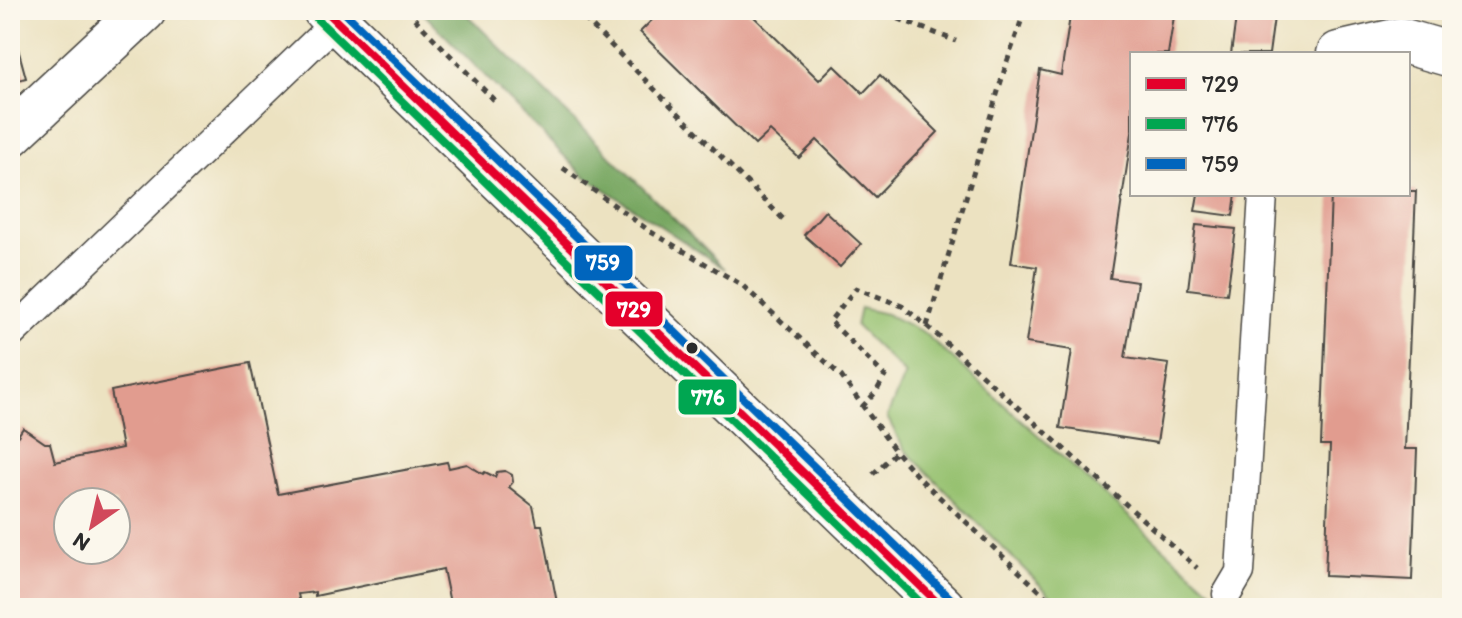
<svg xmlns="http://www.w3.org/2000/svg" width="1462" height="618" viewBox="0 0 1462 618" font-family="Itim,sans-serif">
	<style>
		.green { fill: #96c16f; stroke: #60764d; stroke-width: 2 }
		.forest { fill: #78a762; stroke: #526946; stroke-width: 2 }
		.building { fill: #e19c8f; fill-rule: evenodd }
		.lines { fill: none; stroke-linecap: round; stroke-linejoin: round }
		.service-casing { stroke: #484642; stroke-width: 31 }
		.minor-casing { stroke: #484642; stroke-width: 47 }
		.tertiary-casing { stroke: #484642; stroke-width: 47 }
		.path { stroke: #484642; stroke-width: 5; stroke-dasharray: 6 6; stroke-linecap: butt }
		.service { stroke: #fff; stroke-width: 28 }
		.minor { stroke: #fff; stroke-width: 44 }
		.tertiary { stroke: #fff; stroke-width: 44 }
		.bus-1-casing { stroke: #fbf7ec; stroke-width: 14 }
		.bus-2-casing { stroke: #fbf7ec; stroke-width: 14 }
		.bus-3-casing { stroke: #fbf7ec; stroke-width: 14 }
		.bus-1 { stroke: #e4002b; stroke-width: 8 }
		.bus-2 { stroke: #00a651; stroke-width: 8 }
		.bus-3 { stroke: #0065bd; stroke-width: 8 }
		.bus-dot { fill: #2b2b2b; stroke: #fbf7ec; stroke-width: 3 }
		.line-badge { stroke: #fbf7ec; stroke-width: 3 }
		.badge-label { font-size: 22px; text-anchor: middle; font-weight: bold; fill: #fff }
	</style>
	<rect width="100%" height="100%" fill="#fbf7ec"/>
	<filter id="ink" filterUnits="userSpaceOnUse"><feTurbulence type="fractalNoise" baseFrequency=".0125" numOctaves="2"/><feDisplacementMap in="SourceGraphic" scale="16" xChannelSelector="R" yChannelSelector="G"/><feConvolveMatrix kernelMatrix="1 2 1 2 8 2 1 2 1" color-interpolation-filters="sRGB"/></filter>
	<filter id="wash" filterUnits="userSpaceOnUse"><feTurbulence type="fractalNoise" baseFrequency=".006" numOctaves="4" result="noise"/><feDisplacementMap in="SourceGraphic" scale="32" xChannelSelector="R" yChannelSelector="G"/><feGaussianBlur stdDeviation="1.8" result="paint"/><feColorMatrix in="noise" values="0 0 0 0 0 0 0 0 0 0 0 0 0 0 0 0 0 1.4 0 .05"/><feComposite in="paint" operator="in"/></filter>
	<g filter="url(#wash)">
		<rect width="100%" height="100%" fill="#ece2c1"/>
		<polygon class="green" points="860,308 886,314 923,332 1212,591 1235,608 1063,608 904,449 887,417 905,374 856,326"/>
		<polygon class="forest" points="420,10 462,10 725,269 582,174"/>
		<g id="blocks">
			<g class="building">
				<polygon points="662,10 747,10 819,80 834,65 863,93 880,75 938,132 875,197 817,140 799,158 770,131 755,145 640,32"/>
				<polygon points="1071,10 1175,10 1168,54 1132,54 1132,133 1110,278 1137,282 1125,358 1169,364 1157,443 1060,428 1072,350 1026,343 1037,267 1011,263 1040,70 1061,75"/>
				<polygon points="1237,10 1275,10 1269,54 1231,54"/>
				<polygon points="10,19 26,78 10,82"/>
				<polygon points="1408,191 1416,191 1405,449 1417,449 1412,580 1325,576 1330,445 1321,445 1331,194 1408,194"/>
				<polygon points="1198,194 1236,194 1233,216 1195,211"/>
				<polygon points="825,211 861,244 840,267 804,235"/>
				<polygon points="1196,225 1236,229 1227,294 1188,289"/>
				<path d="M 250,363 L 278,494 L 447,462 L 449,468 L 467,464 L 483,474 L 485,472 L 495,477 L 497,472 L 505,471 L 512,475 L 513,482 L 509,487 L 533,506 L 537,525 L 542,525 L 558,608 L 451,608 L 443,569 L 315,596 L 315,592 L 298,594 L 301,608 L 10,608 L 10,448 L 23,428 L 45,443 L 50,443 L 55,462 L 122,448 L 111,391 ZM 68,502 L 116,502 L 116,550 L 68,550 Z"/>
			</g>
		</g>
	</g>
	<g filter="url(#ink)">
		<use href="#blocks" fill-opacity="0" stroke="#484642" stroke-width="2"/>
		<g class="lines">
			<g class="service-casing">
				<g id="service">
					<polyline points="10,335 336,22"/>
					<polyline points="1227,594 1240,572 1263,194"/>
				</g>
			</g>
			<g class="minor-casing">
				<g id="minor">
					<polyline points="1339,54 1400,40 1452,55"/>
					<polyline points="10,135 144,10"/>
				</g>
			</g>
			<g class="tertiary-casing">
				<polyline id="tertiary" points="325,10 943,608"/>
			</g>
			<g class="path">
				<polyline points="406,10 496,102"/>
				<polyline points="576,10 785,221"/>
				<polyline points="876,10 956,41"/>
				<polyline points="563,168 651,232 742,285 841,376 896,452 917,476 1058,608"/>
				<polyline points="927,326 1006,65 1025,10"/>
				<polyline points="862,407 876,392 885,376 830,321 856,288 902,306 927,326 1197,568"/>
				<polyline points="873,474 896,452"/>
			</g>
			<use href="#service" class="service"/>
			<use href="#minor" class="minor"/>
			<use href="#tertiary" class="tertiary"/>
			<g class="bus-1-casing">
				<polyline id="bus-1" points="325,10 943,608"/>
			</g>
			<g class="bus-2-casing">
				<polyline id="bus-2" points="317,19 926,608"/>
			</g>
			<g class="bus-3-casing">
				<polyline id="bus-3" points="342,10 951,599"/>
			</g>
			<use href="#bus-1" class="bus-1"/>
			<use href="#bus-2" class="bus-2"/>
			<use href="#bus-3" class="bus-3"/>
		</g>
	</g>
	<circle class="bus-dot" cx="692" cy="348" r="7"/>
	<g class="line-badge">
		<rect x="573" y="244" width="61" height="38" rx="8" fill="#0065bd"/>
		<rect x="604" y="290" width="60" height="38" rx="8" fill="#e4002b"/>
		<rect x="677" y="378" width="61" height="38" rx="8" fill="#00a651"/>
	</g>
	<g class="badge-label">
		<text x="603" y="270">759</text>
		<text x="634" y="317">729</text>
		<text x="708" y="405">776</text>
	</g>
	<rect width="1462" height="618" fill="none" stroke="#fbf7ec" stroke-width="40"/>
	<rect x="1130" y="52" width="280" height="144" fill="#fbf7ec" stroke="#a8a59f" stroke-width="2"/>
	<rect x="1146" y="78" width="40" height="12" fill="#e4002b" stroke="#a8a59f" stroke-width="2"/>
	<text x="1202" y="92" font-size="24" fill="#2b2b2b">729</text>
	<rect x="1146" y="118" width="40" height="12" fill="#00a651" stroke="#a8a59f" stroke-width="2"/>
	<text x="1202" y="132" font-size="24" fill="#2b2b2b">776</text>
	<rect x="1146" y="158" width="40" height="12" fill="#0065bd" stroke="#a8a59f" stroke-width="2"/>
	<text x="1202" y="172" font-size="24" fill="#2b2b2b">759</text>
	<g transform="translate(92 526) rotate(214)"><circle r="38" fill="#fbf7ec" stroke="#a8a59f" stroke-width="2"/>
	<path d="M0-6L14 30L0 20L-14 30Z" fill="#d1495b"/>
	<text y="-12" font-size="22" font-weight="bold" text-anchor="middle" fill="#2b2b2b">N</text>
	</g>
</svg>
